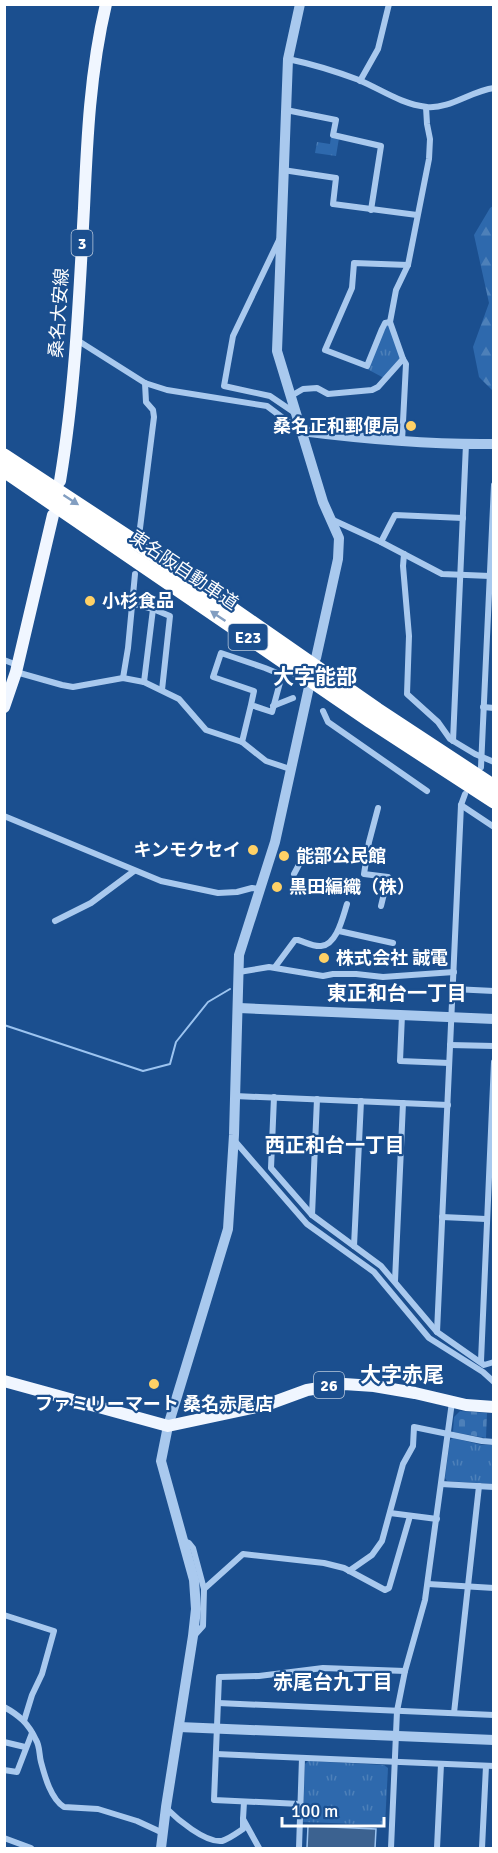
<svg xmlns="http://www.w3.org/2000/svg" width="498" height="1853" viewBox="0 0 498 1853" font-family="Signika,'Noto Sans JP',sans-serif">
	<style>
		.forest { fill: url(#forest-firs) }
		.cemetery { fill: url(#cemetery-stones) }
		.park { fill: url(#park-tufts) }
		.water { fill: #3c6290; stroke: #9cc4f0; stroke-width: 1.5 }
		.lines { fill: none; stroke-linecap: round; stroke-linejoin: round }
		.stream { stroke: #9cc4f0; stroke-width: 2 }
		.minor { stroke: #a9c9ee; stroke-width: 6 }
		.tertiary { stroke: #a9c9ee; stroke-width: 10 }
		.primary { stroke: #f0f6ff; stroke-width: 12 }
		.motorway { stroke: #fff; stroke-width: 15 }
		.oneway { fill: #829ec1 }
		.poi-dot { fill: #ffd166; stroke: #1b4f8f; stroke-width: 2 }
		.labels { text-anchor: middle; stroke-width: 4.5; stroke-linejoin: round; paint-order: stroke }
		.shield { fill: #1b4f8f; stroke: #bbcadd; stroke-width: 1.5 }
		.shield-label { font-size: 16px; font-weight: bold; fill: #fff }
		.street-label { font-size: 18px; fill: #fff; stroke: #1b4f8f }
		.poi-label { font-size: 18px; font-weight: bold; fill: #fff; stroke: #1b4f8f; text-anchor: start }
		.neighbourhood-label { font-size: 20px; font-weight: bold; fill: #fff; stroke: #1b4f8f }
		.quarter-label { font-size: 21px; font-weight: bold; fill: #fff; stroke: #1b4f8f }
	</style>
	<defs>
		<pattern id="forest-firs" width="22" height="20" patternUnits="userSpaceOnUse" patternTransform="scale(1.5)"><rect width="22" height="20" fill="#2e69ad"/><path d="M5 1l3.5 6h-7zM16 11l3.5 6h-7z" fill="#4d80b9"/></pattern>
		<pattern id="cemetery-stones" width="16" height="16" patternUnits="userSpaceOnUse" patternTransform="scale(1.5)"><rect width="16" height="16" fill="#2e69ad"/><path d="M2 7V4a2 2 0 0 1 4 0v3zM10 15v-3a2 2 0 0 1 4 0v3z" fill="#4d80b9"/></pattern>
		<pattern id="park-tufts" width="24" height="20" patternUnits="userSpaceOnUse" patternTransform="scale(1.5)"><rect width="24" height="20" fill="#2e69ad"/><path d="M3 7l-1-3M5 7V3M7 7l1-3M15 17l-1-3M17 17v-4M19 17l1-3" fill="none" stroke="#4d80b9"/></pattern>
	</defs>
	<rect width="100%" height="100%" fill="#1b4f8f"/>
	<polygon class="forest" points="493,206 493,391 479,377 473,347 489,303 474,235 490,208"/>
	<polygon class="cemetery" points="460,1411 487,1413 486,1438 453,1432 454,1417"/>
	<g class="park">
		<polygon points="331,137 339,138 336,156 315,153 317,142 330,144"/>
		<polygon points="390,324 401,358 384,378 367,369 386,325"/>
		<polygon points="453,1438 482,1445 493,1445 493,1484 447,1481 445,1478 450,1440"/>
		<polygon points="308,1761 384,1765 388,1768 385,1825 303,1822 305,1764"/>
	</g>
	<polygon class="water" points="308,1826 376,1829 375,1848 307,1848"/>
	<g class="lines">
		<polyline class="stream" points="4,1025 143,1071 170,1064 176,1042 208,1002 230,989"/>
		<g class="minor">
			<path d="M 288,59 C 312,64 335,71 359,80 C 382,90 401,104 427,107 C 450,109 471,91 494,88"/>
			<polyline points="360,81 378,49 389,4"/>
			<polyline points="286,110 336,120 333,135 381,146 371,210"/>
			<polyline points="283,170 336,178 333,204 417,215"/>
			<polyline points="279,240 233,336 224,386 270,396 295,413"/>
			<polyline points="390,322 385,323 382,329 367,366 325,350 352,288 354,263 408,265"/>
			<polyline points="77,340 145,383 167,390 267,406 299,430"/>
			<polyline points="291,396 303,389 317,388 328,394 372,390 378,387 403,359 390,322 396,290 408,265 429,159 430,139 427,124 426,107"/>
			<polyline points="402,441 406,364 403,359"/>
			<polyline points="333,520 381,542 442,574 490,576"/>
			<polyline points="139,536 154,417 153,410 146,402 145,383"/>
			<polyline points="381,542 395,515 463,518"/>
			<polyline points="404,554 403,566 409,636 407,694 438,722 450,739 475,754 494,762"/>
			<polyline points="131,603 153,609 144,682"/>
			<polyline points="153,609 170,616 162,690"/>
			<polyline points="4,660 17,665"/>
			<polyline points="16,672 62,685 73,687 123,678 144,682 179,699 206,730 242,742 266,761 290,769"/>
			<polyline points="123,678 128,648 135,574"/>
			<polyline points="273,706 293,698"/>
			<polyline points="483,707 494,708"/>
			<polyline points="323,711 328,722 427,791"/>
			<polyline points="453,741 466,444"/>
			<polyline points="242,742 251,705 272,712 282,675 265,668 221,653 213,677 254,691 251,705"/>
			<polyline points="481,767 494,485"/>
			<polyline points="461,805 494,827"/>
			<polyline points="378,808 369,842 364,874 388,877 381,906"/>
			<polyline points="4,816 161,881 218,893 237,892 252,888 260,889"/>
			<polyline points="294,874 303,857"/>
			<polyline points="55,921 91,903 134,871"/>
			<polyline points="339,931 393,943"/>
			<path d="M 275,967 L 295,940 L 298,940 C 305,942 314,947 321,946 C 337,945 343,916 347,904"/>
			<polyline points="239,972 269,967 323,976 333,974 356,974 383,977 454,972"/>
			<polyline points="453,989 494,991"/>
			<polyline points="402,1015 400,1061 449,1063"/>
			<polyline points="450,1045 494,1046"/>
			<polyline points="235,1096 448,1105"/>
			<polyline points="274,1097 271,1168 312,1215 381,1266 437,1332 484,1365 494,1362"/>
			<polyline points="234,1140 307,1224 374,1272 429,1338 483,1372 494,1382"/>
			<polyline points="312,1215 317,1099"/>
			<polyline points="442,1217 486,1219"/>
			<polyline points="354,1246 361,1101"/>
			<polyline points="395,1281 403,1103"/>
			<polyline points="437,1332 461,805 465,794"/>
			<polyline points="481,1361 494,1062"/>
			<polyline points="441,1484 494,1487"/>
			<polyline points="390,1513 437,1519"/>
			<polyline points="184,1541 189,1543 193,1548 204,1589 243,1554 324,1563 344,1568 385,1590 389,1588 410,1516"/>
			<polyline points="349,1571 372,1555 382,1541 403,1464 413,1446 414,1427 482,1441 494,1442"/>
			<polyline points="428,1584 494,1588"/>
			<polyline points="4,1615 54,1631 42,1674 32,1695 24,1721"/>
			<polyline points="194,1636 203,1626 204,1589"/>
			<polyline points="218,1703 494,1715"/>
			<path d="M 4,1707 C 19,1715 29,1724 36,1740 C 40,1746 39,1755 41,1762 C 45,1777 51,1799 64,1807 L 98,1809 L 137,1821 L 163,1833"/>
			<polyline points="454,1713 479,1486"/>
			<polyline points="4,1742 25,1747"/>
			<polyline points="216,1754 494,1766"/>
			<polyline points="4,1770 17,1772 32,1733"/>
			<polyline points="300,1804 214,1800 219,1677 259,1676 323,1668 405,1671"/>
			<path d="M 166,1808 C 177,1819 205,1843 222,1841 C 229,1839 237,1833 243,1829 L 243,1819 L 259,1848"/>
			<polyline points="243,1819 244,1802"/>
			<polyline points="4,1838 31,1848"/>
			<polyline points="299,1848 302,1758"/>
			<polyline points="391,1848 397,1711 405,1671 425,1600 452,1402"/>
			<polyline points="437,1848 441,1764"/>
			<polyline points="482,1848 486,1766"/>
		</g>
		<g class="tertiary">
			<polyline points="300,4 288,59 277,351 323,502 339,538 338,559 316,658"/>
			<path d="M 301,431 C 365,439 429,445 494,444"/>
			<polyline points="239,1008 494,1019"/>
			<polyline points="179,1727 494,1740"/>
			<polyline points="161,1848 166,1807 193,1636 196,1609 194,1580 161,1461 168,1426 228,1229 234,1135 239,955 275,842 309,687"/>
		</g>
		<g class="primary">
			<path d="M 60,481 C 75,391 79,300 84,208 C 87,140 90,71 106,4"/>
			<polyline points="4,707 16,672 53,515"/>
			<polyline points="4,1381 168,1426 266,1405 307,1390 344,1384 374,1386 415,1393 466,1405 494,1407"/>
		</g>
		<g class="motorway">
			<polyline points="4,456 144,548 377,710 494,787"/>
			<polyline points="4,470 371,721 494,801"/>
		</g>
	</g>
	<defs><path id="oneway-solid" d="M-6-.8H1V-3.2L6.5 0L1 3.2V.8H-6Z" transform="scale(1.5)"/></defs>
	<g class="oneway">
		<use href="#oneway-solid" transform="translate(71 500) rotate(33)"/>
		<use href="#oneway-solid" transform="translate(218 616) rotate(-146)"/>
	</g>
	<g class="poi-dot">
		<circle cx="411" cy="426" r="6"/>
		<circle cx="90" cy="601" r="6"/>
		<circle cx="253" cy="850" r="6"/>
		<circle cx="284" cy="856" r="6"/>
		<circle cx="277" cy="887" r="6"/>
		<circle cx="324" cy="958" r="6"/>
		<circle cx="154" cy="1384" r="6"/>
	</g>
	<g class="labels">
		<g class="shield">
			<rect x="71.5" y="230" width="21" height="26" rx="4.5"/>
			<rect x="228.5" y="624" width="39" height="26" rx="4.5"/>
			<rect x="314" y="1372" width="30" height="26" rx="4.5"/>
		</g>
		<g class="shield-label">
			<text x="82" y="249">3</text>
			<text x="248" y="643">E23</text>
			<text x="329" y="1391">26</text>
		</g>
		<g class="street-label">
			<text transform="translate(59 313) rotate(-86)" y="6">桑名大安線</text>
			<text transform="translate(184 570) rotate(34)" y="6">東名阪自動車道</text>
		</g>
		<g class="poi-label">
			<text x="399" y="432" text-anchor="end">桑名正和郵便局</text>
			<text x="102" y="607">小杉食品</text>
			<text x="241" y="856" text-anchor="end">キンモクセイ</text>
			<text x="296" y="862">能部公民館</text>
			<text x="289" y="893">黒田編織（株）</text>
			<text x="336" y="964">株式会社 誠電</text>
			<text x="154" y="1410" text-anchor="middle">ファミリーマート 桑名赤尾店</text>
		</g>
		<g class="neighbourhood-label">
			<text x="397" y="1000">東正和台一丁目</text>
			<text x="335" y="1152">西正和台一丁目</text>
			<text x="333" y="1689">赤尾台九丁目</text>
		</g>
		<g class="quarter-label">
			<text x="315" y="684">大字能部</text>
			<text x="402" y="1382">大字赤尾</text>
		</g>
	</g>
	<rect width="498" height="1853" fill="none" stroke="#ffffff" stroke-width="12"/>
	<path d="M282 1817v9h102v-9" fill="none" stroke="#ffffff" stroke-width="3"/>
	<text x="291" y="1817" font-size="18" fill="#ffffff" stroke="#1b4f8f" stroke-width="4.5" paint-order="stroke">100 m</text>
</svg>
